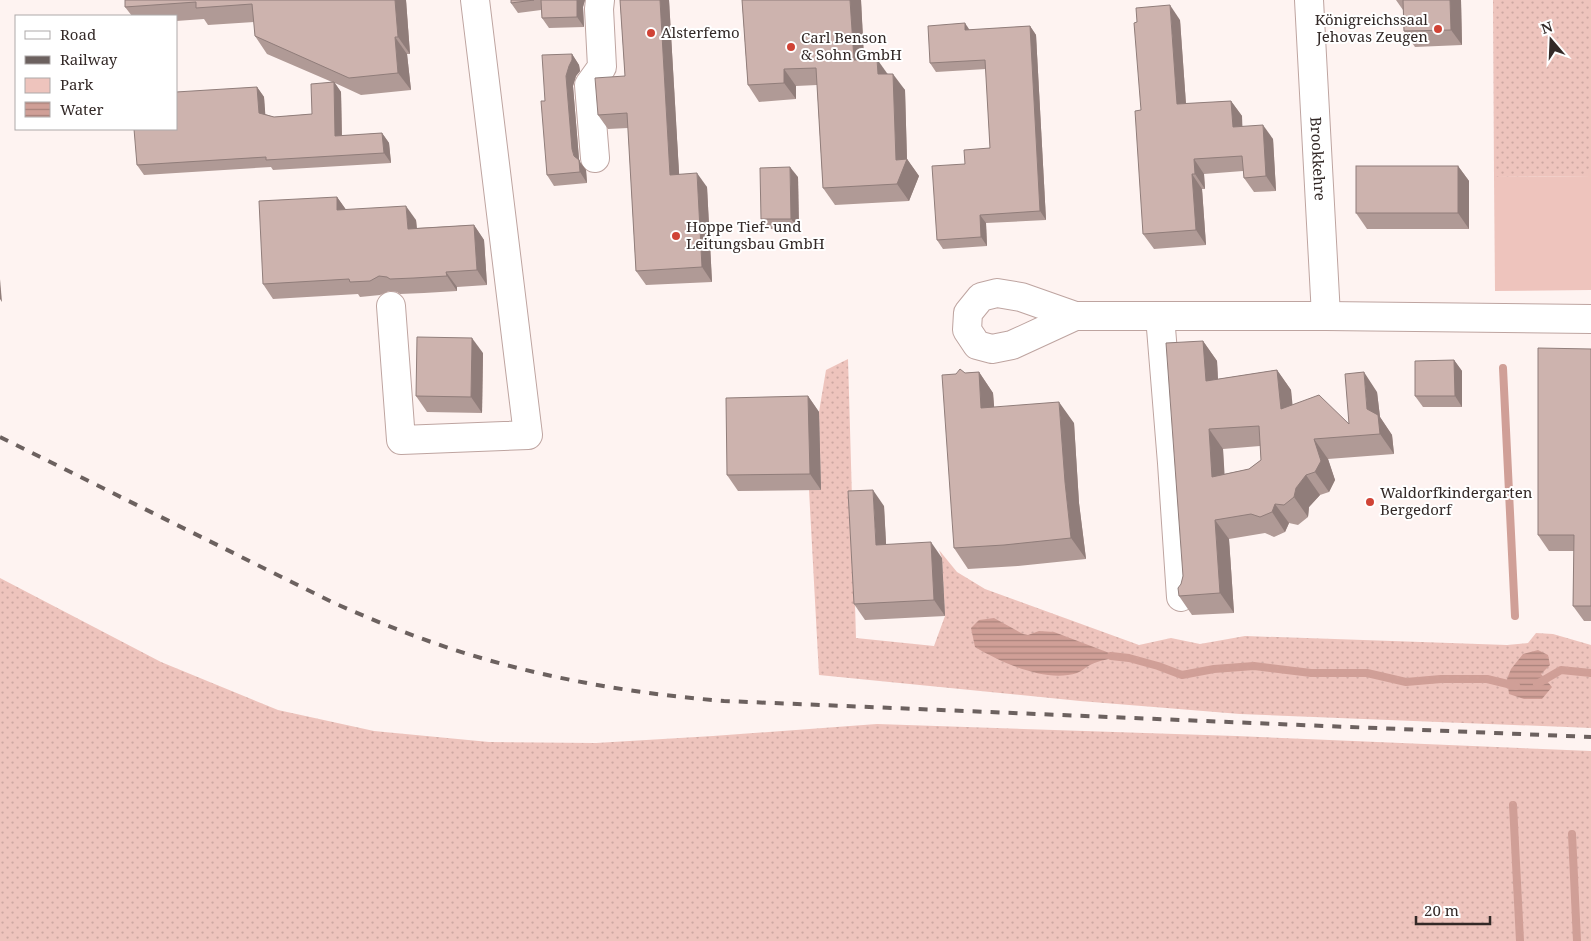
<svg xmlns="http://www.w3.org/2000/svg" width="1591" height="941" viewBox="0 0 1591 941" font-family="'Noto Serif',serif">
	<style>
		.green { fill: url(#green-dots) }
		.pitch { fill: #eec4bd }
		.water { fill: url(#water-rules) }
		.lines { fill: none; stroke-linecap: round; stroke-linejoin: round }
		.stream { stroke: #d09f97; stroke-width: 8 }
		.minor-casing { stroke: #bea4a0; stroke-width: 30 }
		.minor { stroke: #fff; stroke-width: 28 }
		.rail { stroke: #6c615f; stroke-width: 4; stroke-dasharray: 9 9; stroke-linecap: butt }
		.wall { fill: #b09a96; fill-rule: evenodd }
		.shaded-wall { fill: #907d7a }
		.building { fill: #cdb3ae; stroke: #907d7a; fill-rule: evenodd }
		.poi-dot { fill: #d04336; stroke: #fff; stroke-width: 2 }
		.labels { text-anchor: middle; stroke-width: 4; stroke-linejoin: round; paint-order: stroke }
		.poi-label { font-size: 15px; fill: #332927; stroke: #fff; text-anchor: start }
		.street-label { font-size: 15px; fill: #332927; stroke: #fff }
	</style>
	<defs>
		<pattern id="green-dots" width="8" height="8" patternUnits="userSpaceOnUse" patternTransform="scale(1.25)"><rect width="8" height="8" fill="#eec4bd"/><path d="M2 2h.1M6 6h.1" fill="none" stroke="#cda8a2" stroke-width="1.8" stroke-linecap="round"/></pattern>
		<pattern id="water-rules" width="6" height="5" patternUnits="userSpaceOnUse" patternTransform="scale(1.25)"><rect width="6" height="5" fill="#d09f97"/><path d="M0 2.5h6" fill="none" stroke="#a9827b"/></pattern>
	</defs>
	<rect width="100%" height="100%" fill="#fef3f1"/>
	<g class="green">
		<polygon points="1493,0 1591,0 1591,176 1494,177"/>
		<polygon points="848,359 856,638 934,646 945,616 942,558 939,550 957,572 985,589 1139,645 1171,638 1200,644 1245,636 1507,645 1528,643 1536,633 1553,634 1591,645 1591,728 1240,714 1080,701 819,675 809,490 821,489 819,412 826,370"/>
		<polygon points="0,578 161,662 278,710 374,731 489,742 596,743 713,736 877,724 1236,736 1591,751 1591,941 0,941"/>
	</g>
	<polygon class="pitch" points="1591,176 1591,290 1495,291 1494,177"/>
	<g class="water">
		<path d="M 994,618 L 1023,634 L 1028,635 L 1039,631 L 1054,632 L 1120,657 C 1109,659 1100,660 1090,665 C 1086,667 1082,671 1077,673 C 1046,683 1002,663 975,647 L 971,628 L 979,620 Z"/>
		<polygon points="1538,650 1548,655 1550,665 1541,674 1552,687 1542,699 1524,699 1509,694 1507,679 1511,669 1523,654"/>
	</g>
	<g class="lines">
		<g class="stream">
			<polyline points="1503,368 1515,616"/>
			<polyline points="1111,656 1129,658 1158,666 1182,675 1214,669 1254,666 1311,673 1367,673 1406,682 1441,679 1487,679 1516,686"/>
			<polyline points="1537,684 1561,670 1591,673"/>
			<polyline points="1513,805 1520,941"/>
			<polyline points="1572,834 1577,941"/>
		</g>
		<g class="minor-casing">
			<g id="minor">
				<path id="s1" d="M 1309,0 L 1326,316"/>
				<polyline points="595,158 589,85 602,67 599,9 600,0"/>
				<polyline points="391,306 401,440 528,435 475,0"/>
				<polyline points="1075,316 1012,345 992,349 977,345 967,330 968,313 981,297 997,293 1021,297 1075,316 1326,316 1591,319"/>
				<polyline points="1160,316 1172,463 1181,597"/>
			</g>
		</g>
		<use href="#minor" class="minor"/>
		<path class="rail" d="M 0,437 L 334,603 C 368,618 402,632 437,644 C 530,676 626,693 724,701 L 1591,737"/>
	</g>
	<g class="wall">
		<polygon points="125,0 406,0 410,54 407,54 411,90 361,95 335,83 341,92 342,136 382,133 389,143 391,163 273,170 271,167 144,175 137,165 257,87 264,97 265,114 274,117 312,114 332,82 267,54 255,36 254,22 208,25 204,19 176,21 176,16 132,16 125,7"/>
		<polygon points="511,0 585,0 583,7 584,27 549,28 542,18 541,10 518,13 511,3"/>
		<polygon points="620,0 669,0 679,174 707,187 712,282 646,285 636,271 628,128 608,129 598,115 625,76"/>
		<polygon points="742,0 861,0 864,59 888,74 905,90 907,159 919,176 909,201 835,205 823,188 817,85 796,86 796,99 759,102 748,85"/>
		<polygon points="1396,0 1461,0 1462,45 1415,47 1404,31 1403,10"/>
		<polygon points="1180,20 1186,104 1231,101 1242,116 1242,126 1273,139 1276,191 1254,192 1244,178 1243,171 1204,174 1205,189 1202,189 1206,245 1154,249 1143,234 1141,110"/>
		<polygon points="1030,26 1036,35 1046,220 986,223 987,246 943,249 937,240 965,164 990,148 986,69 936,72 930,63 970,30"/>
		<polygon points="572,54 579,65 580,71 576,76 573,86 579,159 580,162 586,170 587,183 554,186 547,175 545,101"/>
		<polygon points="1458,166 1469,181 1469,229 1367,229 1356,213"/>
		<polygon points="798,177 799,229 768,229 761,219"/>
		<polygon points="337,197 346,210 416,220 417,228 474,225 484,240 487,285 457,287 457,291 424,293 400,294 397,292 389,291 380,295 360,297 358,294 273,299 263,284"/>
		<path d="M 1203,341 L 1217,361 L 1218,379 L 1277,370 L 1291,390 L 1292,405 L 1349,424 L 1377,392 L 1380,417 L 1392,435 L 1394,454 L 1328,459 L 1335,480 L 1329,492 L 1320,495 L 1309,507 L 1308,517 L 1298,525 L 1289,523 L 1285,532 L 1274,537 L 1265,533 L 1229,539 L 1234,613 L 1192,615 L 1179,596 L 1183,576 ZM 1260,446 L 1261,460 L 1249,469 L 1224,474 L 1223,449 Z"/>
		<polygon points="1591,349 1591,621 1584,621 1573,606 1574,551 1549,551 1538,535"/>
		<polygon points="483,353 482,413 427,412 416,396"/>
		<polygon points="1454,360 1462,371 1462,407 1423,407 1415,396"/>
		<polygon points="979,372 993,393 994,407 1074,423 1079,503 1086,559 1018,566 968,569 954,548 965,373"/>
		<polygon points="808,396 819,412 821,490 738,491 727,475"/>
		<polygon points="884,506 886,544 942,558 945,616 865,620 854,604"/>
	</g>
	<g class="shaded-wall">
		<polygon points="395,0 406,0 410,54 398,37"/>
		<polygon points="577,0 585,0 583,7 584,27 577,17"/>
		<polygon points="660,0 669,0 680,189 670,175"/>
		<polygon points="850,0 861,0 865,77 854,60"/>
		<polygon points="1450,0 1461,0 1462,45 1451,30"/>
		<polygon points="1170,5 1180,20 1187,119 1177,104"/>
		<polygon points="965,23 971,32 965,30"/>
		<polygon points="1030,26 1036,35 1046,220 1040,211"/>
		<polygon points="395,37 407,54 411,90 398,73"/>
		<polygon points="572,54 579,65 580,71 576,76 573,86 579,159 580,162 586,170 587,183 580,172 572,149 566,76"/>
		<polygon points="877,59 889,76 878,74"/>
		<polygon points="784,69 796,86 796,99 784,83"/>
		<polygon points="893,74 905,90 907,161 907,159 919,176 909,201 897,184"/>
		<polygon points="334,82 341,92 342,146 335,136"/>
		<polygon points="257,87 264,97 266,123 259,113"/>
		<polygon points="1231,101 1242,116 1243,141 1233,127"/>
		<polygon points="1263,125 1273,139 1276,191 1266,176"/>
		<polygon points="382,133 389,143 391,163 384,153"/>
		<polygon points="1194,159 1204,174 1205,189 1195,174"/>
		<polygon points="1458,166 1469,181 1469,229 1458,213"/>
		<polygon points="790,167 798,177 799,229 791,219"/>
		<polygon points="697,173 707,187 712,282 702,267"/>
		<polygon points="1192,174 1202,189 1206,245 1196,230"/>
		<polygon points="337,197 347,211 337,210"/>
		<polygon points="406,206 416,220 418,244 408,229"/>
		<polygon points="980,215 986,223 987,246 981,237"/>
		<polygon points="474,225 484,240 487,285 477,270"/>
		<polygon points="446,272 457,287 457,291 447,276"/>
		<polygon points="0,279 2,302 0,299"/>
		<polygon points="472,338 483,353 482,413 471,397"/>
		<polygon points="1203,341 1217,361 1219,400 1206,381"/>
		<polygon points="1454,360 1462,371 1462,407 1455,396"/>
		<polygon points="1277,370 1291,390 1295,428 1281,409"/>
		<polygon points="979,372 993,393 996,429 981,408"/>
		<polygon points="1364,372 1377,392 1380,417 1392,435 1394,454 1380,434 1367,409"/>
		<polygon points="808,396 819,412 821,490 810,474"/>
		<polygon points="1059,402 1074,423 1079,503 1086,559 1071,538 1065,482"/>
		<polygon points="1209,429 1223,449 1226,497 1212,477"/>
		<polygon points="1314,439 1328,459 1335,480 1329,492 1315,472"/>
		<polygon points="1306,475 1320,495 1309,507 1308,517 1294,497 1296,488"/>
		<polygon points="873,490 884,506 887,561 876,545"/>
		<polygon points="1275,504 1289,523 1285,532 1272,512"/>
		<polygon points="1215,520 1229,539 1234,613 1220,593"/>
		<polygon points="931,542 942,558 945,616 934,600"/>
	</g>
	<g class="building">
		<polygon points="125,0 395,0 398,37 395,37 398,73 349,78 255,36 252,4 196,8 196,2 125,7"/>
		<polygon points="511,0 534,0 511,3"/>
		<polygon points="541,0 577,0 577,17 542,18"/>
		<polygon points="620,0 660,0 670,175 697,173 702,267 636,271 627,113 598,115 595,78 625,76"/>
		<polygon points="742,0 850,0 854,60 877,59 878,74 893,74 896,160 907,159 897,184 823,188 816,68 784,69 784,83 748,85"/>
		<polygon points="1403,0 1450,0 1451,30 1404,31"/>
		<polygon points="1170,5 1177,104 1231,101 1233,127 1263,125 1266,176 1244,178 1242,156 1194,159 1195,174 1192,174 1196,230 1143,234 1135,111 1141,110 1134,23 1137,22 1136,8"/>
		<polygon points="965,23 965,30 1030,26 1040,211 980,215 981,237 937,240 932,166 965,164 964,150 990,148 985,60 930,63 928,26"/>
		<polygon points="572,54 572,60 569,66 566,76 572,149 574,156 579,160 580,172 547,175 541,101 545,101 542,55"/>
		<polygon points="334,82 335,136 382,133 384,153 266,160 266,157 137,165 134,129 176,129 176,92 257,87 259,113 274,117 312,114 311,84"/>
		<rect x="1356" y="166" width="102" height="47"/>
		<polygon points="790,167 791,219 761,219 760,168"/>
		<polygon points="337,197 337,210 406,206 408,229 474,225 477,270 446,272 447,276 414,278 390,279 387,277 379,276 370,281 350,282 349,279 263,284 259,201"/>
		<polygon points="417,337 472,338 471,397 416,396"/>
		<path d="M 1203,341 L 1206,381 L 1277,370 L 1281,409 L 1319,395 L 1349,424 L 1345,374 L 1364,372 L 1367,409 L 1378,415 L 1380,434 L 1314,439 L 1321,461 L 1315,472 L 1306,475 L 1296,488 L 1294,497 L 1284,505 L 1275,504 L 1272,512 L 1260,517 L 1251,514 L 1215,520 L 1220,593 L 1179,596 L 1178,588 L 1181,584 L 1183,576 L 1166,343 ZM 1259,426 L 1261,460 L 1249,469 L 1212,477 L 1209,429 Z"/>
		<polygon points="1538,348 1591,349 1591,606 1573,606 1574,535 1538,535"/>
		<polygon points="1454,360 1455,396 1415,396 1415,361"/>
		<polygon points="960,369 965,373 979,372 981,408 1059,402 1065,482 1071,538 1004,545 954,548 942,375 956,374"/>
		<polygon points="808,396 810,474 727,475 726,398"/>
		<polygon points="873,490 876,545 931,542 934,600 854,604 848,491"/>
	</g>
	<g class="poi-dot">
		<circle cx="1438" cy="29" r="5"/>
		<circle cx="651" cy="33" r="5"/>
		<circle cx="791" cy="47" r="5"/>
		<circle cx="676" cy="236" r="5"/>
		<circle cx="1370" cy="502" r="5"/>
	</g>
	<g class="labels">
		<g class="poi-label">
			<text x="1428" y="25" text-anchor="end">Königreichssaal<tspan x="1428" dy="17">Jehovas Zeugen</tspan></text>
			<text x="661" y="38">Alsterfemo</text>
			<text x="801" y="43">Carl Benson<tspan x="801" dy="17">&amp; Sohn GmbH</tspan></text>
			<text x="686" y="232">Hoppe Tief- und<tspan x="686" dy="17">Leitungsbau GmbH</tspan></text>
			<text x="1380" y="498">Waldorfkindergarten<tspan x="1380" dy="17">Bergedorf</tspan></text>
		</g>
		<g class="street-label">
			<text dy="5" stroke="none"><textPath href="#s1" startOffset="159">Brookkehre</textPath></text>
		</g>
	</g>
	<rect x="15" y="15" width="162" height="115" fill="#ffffff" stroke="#ada9a9"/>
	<rect x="25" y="31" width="25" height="8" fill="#ffffff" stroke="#ada9a9"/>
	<text x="60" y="40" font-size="15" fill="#332927">Road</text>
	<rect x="25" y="56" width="25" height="8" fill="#6c615f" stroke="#ada9a9"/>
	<text x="60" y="65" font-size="15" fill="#332927">Railway</text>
	<rect x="25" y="78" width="25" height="15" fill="#eec4bd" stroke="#ada9a9"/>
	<text x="60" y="90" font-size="15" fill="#332927">Park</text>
	<rect x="25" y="102" width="25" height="15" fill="url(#water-rules)" stroke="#ada9a9"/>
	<text x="60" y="115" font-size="15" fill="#332927">Water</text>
	<g transform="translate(1551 40) rotate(341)" stroke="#ffffff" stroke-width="4" paint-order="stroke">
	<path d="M0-4L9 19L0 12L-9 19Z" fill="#332927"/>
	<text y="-8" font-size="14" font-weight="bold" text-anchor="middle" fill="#332927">N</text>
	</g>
	<path d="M1416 916v8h74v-8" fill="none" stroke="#332927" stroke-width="2.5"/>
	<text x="1424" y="916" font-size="15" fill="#332927" stroke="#ffffff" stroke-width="4" paint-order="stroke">20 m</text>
</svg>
